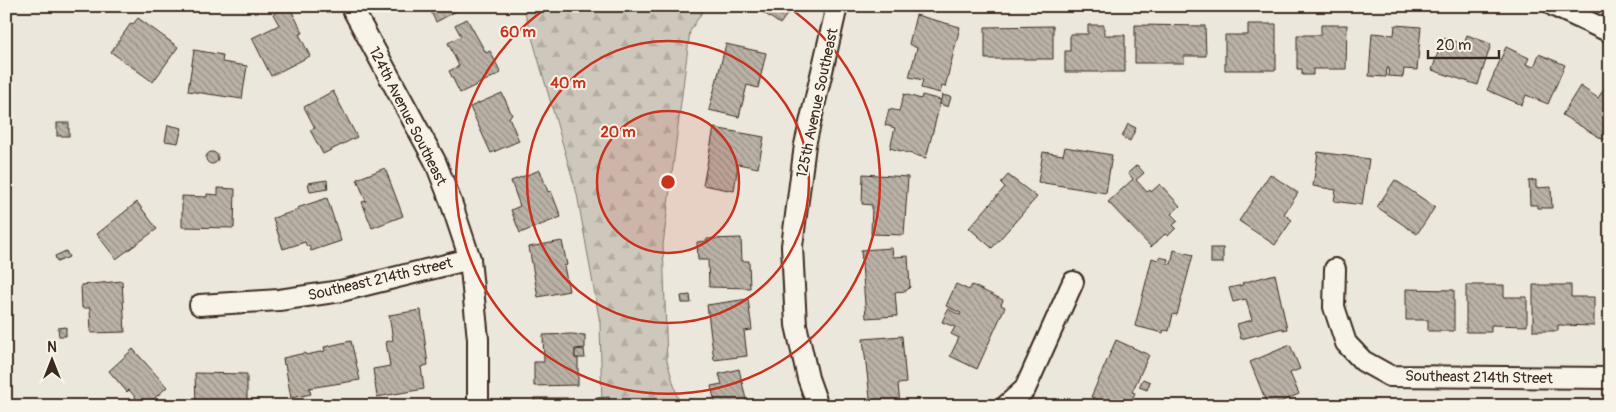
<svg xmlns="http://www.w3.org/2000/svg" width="1616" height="412" viewBox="0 0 1616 412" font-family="Pangolin,sans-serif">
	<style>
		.forest { fill: url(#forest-firs); stroke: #84796d }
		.building { fill: url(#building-back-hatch); stroke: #3b2a1e }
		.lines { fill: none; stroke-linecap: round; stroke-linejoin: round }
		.minor-casing { stroke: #3b2a1e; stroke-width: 24 }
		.minor { stroke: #f7f3e8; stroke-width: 20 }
		.ring { fill: none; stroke: #c8321e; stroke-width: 2.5 }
		.labels { text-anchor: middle; stroke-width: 4; stroke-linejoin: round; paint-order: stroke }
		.street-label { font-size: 15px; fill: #3b2a1e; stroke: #f7f3e8 }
		.centre { fill: #c8321e; stroke: #f7f3e8; stroke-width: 2.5 }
		.ring-label { font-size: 15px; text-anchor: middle; font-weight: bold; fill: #c8321e; stroke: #f7f3e8; stroke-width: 4; stroke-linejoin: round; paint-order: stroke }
	</style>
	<defs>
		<pattern id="forest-firs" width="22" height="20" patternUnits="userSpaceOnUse" patternTransform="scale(1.25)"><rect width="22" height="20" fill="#cec8bc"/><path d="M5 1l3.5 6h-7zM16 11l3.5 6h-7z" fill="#b2aca1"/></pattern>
		<pattern id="building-back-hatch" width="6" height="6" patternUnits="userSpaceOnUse" patternTransform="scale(1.25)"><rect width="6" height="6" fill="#bab2a7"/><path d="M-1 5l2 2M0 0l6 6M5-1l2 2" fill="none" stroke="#989187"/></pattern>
	</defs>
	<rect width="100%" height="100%" fill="#ece7dc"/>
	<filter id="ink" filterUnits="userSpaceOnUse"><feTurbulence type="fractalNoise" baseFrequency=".02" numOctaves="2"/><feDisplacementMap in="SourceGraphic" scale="10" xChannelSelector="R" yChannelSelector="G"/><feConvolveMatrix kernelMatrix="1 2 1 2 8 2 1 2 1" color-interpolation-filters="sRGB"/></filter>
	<g filter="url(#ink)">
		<polygon class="forest" points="523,6 706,6 690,31 663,245 667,361 680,406 602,406 600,323 577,194"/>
		<g class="building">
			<polygon points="289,6 303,33 299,34 310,56 271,76 252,38 279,25 273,14"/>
			<polygon points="428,6 464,6 464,7 436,22"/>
			<polygon points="754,6 793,6 780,24"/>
			<polygon points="916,15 960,27 945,87 942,86 940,93 921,88 923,80 909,77 917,48 909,44"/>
			<polygon points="138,18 178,47 153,82 111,52 131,23 133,24"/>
			<polygon points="467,19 486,53 490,51 501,73 460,93 449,71 459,66 448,43 461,36 455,25"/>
			<polygon points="1248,24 1276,24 1276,70 1225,70 1225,35 1248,35"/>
			<polygon points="1088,25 1104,25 1104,35 1125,35 1125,72 1065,72 1065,51 1070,51 1070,34 1088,34"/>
			<polygon points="1135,25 1205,26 1206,56 1184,56 1184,63 1135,63"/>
			<polygon points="1321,25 1347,25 1346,69 1313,69 1313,75 1302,75 1302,69 1297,69 1297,35 1321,35"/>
			<polygon points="1395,25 1421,27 1417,70 1404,69 1403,77 1388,76 1389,68 1387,68 1386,77 1369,76 1372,33 1394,35"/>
			<polygon points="1053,26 1053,59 985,59 985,27"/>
			<rect x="6" y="31" width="4" height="42"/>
			<polygon points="1467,35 1491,44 1478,85 1432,70 1443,38 1464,44"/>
			<polygon points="726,44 766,53 758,88 747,85 739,117 709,110"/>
			<polygon points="1506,47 1529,58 1526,64 1534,67 1539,54 1565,65 1548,104 1526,95 1522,105 1487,90"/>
			<polygon points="194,50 223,55 222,62 247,66 242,99 188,91"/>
			<polygon points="1580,86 1598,98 1604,89 1610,93 1610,130 1604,140 1562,115"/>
			<polygon points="333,91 357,137 323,154 310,130 315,128 304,107"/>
			<polygon points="502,93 512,115 509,117 519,141 491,153 470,107"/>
			<polygon points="904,94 921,99 922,95 941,100 926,158 890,148 895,128 885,125 889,109 899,111"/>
			<polygon points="942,95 951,97 948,107 940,104"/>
			<rect x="57" y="123" width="12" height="13"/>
			<polygon points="1128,124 1136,128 1130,141 1122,137"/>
			<polygon points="168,125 182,128 178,143 165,141"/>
			<polygon points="714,128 764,137 758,168 738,164 734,191 703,185"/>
			<polygon points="1065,147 1112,155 1106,193 1038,182 1043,152 1063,155"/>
			<polygon points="1318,152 1369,159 1362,205 1334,201 1336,190 1313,186"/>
			<circle cx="212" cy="158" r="6"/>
			<polygon points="1137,165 1144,173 1136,180 1147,192 1150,190 1151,192 1160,184 1180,206 1171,214 1178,221 1173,225 1176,228 1168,236 1165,234 1151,247 1108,202 1133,179 1128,173"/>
			<polygon points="385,168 403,216 372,228 362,202 366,201 357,179"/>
			<polygon points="540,170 548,192 551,191 561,217 520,233 511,210 520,206 511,181"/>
			<polygon points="863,174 908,177 904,235 871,234 872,205 862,204"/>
			<polygon points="1270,174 1298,193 1284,214 1292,220 1275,245 1239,221"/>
			<polygon points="1008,175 1037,197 992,248 969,228 1005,187 1001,183"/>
			<polygon points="327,180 328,189 310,192 308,183"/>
			<polygon points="1395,180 1435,207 1417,234 1377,207"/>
			<polygon points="1536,180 1536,188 1551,187 1552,208 1537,208 1537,205 1530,205 1529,181"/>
			<polygon points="218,188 235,189 234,228 182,227 182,196 207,197 207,194 218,195"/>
			<polygon points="327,198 341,241 311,251 309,245 307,247 305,242 283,249 273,218 298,210 297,208"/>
			<polygon points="137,202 157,229 116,259 97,234"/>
			<polygon points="741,238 742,261 749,261 750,288 709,287 708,260 698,260 697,242 707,241 707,239"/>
			<polygon points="562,241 567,265 564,266 569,291 538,297 529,247"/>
			<polygon points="892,248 893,257 908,256 910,287 906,291 895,292 897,316 866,318 861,250"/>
			<rect x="1211" y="248" width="12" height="15"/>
			<polygon points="1174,250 1193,255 1177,315 1173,314 1169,331 1164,330 1163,333 1135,326 1152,258 1158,260 1159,257 1168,259 1167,263 1171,264"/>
			<polygon points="66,251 69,257 57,262 55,256"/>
			<polygon points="1275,274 1287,329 1283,330 1283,328 1241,339 1237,324 1252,320 1246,299 1233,302 1229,288 1243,285 1242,283"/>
			<polygon points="122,281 125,332 91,333 90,308 82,308 81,285"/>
			<polygon points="956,284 969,290 972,285 1003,300 1001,305 1005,307 977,369 950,356 959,338 951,334 955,327 942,322 948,309 960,315 961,313 946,306"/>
			<polygon points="1466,285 1504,285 1504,297 1527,297 1527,326 1491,325 1491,332 1466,332"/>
			<polygon points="1533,285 1571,285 1571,297 1594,297 1594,326 1558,325 1558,331 1533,331"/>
			<polygon points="1406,289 1454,290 1454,331 1428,331 1428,320 1406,320"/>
			<polygon points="690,295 691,303 682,303 681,296"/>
			<polygon points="748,299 752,330 744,331 747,356 714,360 707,305"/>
			<polygon points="421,310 428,365 421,367 424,389 377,397 373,369 390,366 386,342 393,340 389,315"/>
			<polygon points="66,327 66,336 59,336 58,328"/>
			<polygon points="571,334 585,335 585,348 575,349 575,358 578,358 578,385 534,386 534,362 544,362 543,335"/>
			<polygon points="902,336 906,383 898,384 900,404 871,406 863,339"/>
			<polygon points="1116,340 1149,355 1132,392 1135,393 1129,406 1112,406 1091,397"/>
			<polygon points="351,341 360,380 309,388 311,394 291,398 285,364 284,365 283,358 305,353 306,355 325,351 324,347"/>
			<polygon points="1290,345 1300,369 1290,373 1299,394 1271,406 1268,406 1250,362"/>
			<polygon points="133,349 167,387 146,406 143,406 129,390 127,392 109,371"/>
			<polygon points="584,349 585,358 575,358 575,350"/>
			<polygon points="739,369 747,404 765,399 767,406 716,406 711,386 722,384 719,374"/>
			<polygon points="195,373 247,374 247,403 223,404 223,406 196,406"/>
			<polygon points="1143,379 1150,382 1147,390 1139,387"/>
			<polygon points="609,397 610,406 598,406 597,398"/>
			<rect x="534" y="398" width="33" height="8"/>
		</g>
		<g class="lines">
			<g class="minor-casing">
				<g id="minor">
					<polyline points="351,6 435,161 451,202 470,259 478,339 478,406"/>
					<polyline points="1554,6 1610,32"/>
					<polyline points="1335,269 1334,307 1346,343 1363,361 1390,376 1610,378"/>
					<polyline points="200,305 279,300 341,291 470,259"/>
					<polyline points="818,406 808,378 796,325 792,246 805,145 837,6"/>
					<polyline points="1006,406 1025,389 1073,282"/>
				</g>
			</g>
			<use href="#minor" class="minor"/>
		</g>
	</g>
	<circle cx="668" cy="182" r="71" fill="#c8321e" fill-opacity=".12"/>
	<g class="ring">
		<circle cx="668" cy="182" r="71"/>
		<circle cx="668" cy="182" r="141"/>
		<path d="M788 7A212 212 0 1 1 548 7"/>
	</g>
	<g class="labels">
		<g class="street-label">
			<text transform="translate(817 103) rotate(-78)" y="5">125th Avenue Southeast</text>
			<text transform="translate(408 116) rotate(63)" y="5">124th Avenue Southeast</text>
			<text transform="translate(380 279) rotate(-13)" y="5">Southeast 214th Street</text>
			<text transform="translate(1479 377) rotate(1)" y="5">Southeast 214th Street</text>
		</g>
	</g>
	<circle cx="668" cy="182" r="8" class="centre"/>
	<g class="ring-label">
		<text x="518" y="37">60 m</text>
		<text x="568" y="88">40 m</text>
		<text x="618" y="137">20 m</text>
	</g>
	<rect width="1616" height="412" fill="none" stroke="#f7f3e8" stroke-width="25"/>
	<rect x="12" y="12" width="1591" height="387" fill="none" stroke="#3b2a1e" stroke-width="2" filter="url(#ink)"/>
	<g transform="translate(52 360)" stroke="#f7f3e8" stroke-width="4" paint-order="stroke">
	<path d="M0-4L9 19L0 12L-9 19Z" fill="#3b2a1e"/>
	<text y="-8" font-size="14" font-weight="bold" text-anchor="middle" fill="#3b2a1e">N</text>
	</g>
	<path d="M1428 50v8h71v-8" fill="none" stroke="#3b2a1e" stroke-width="2.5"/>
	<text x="1436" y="50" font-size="15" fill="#3b2a1e" stroke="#f7f3e8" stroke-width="4" paint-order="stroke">20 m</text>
</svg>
